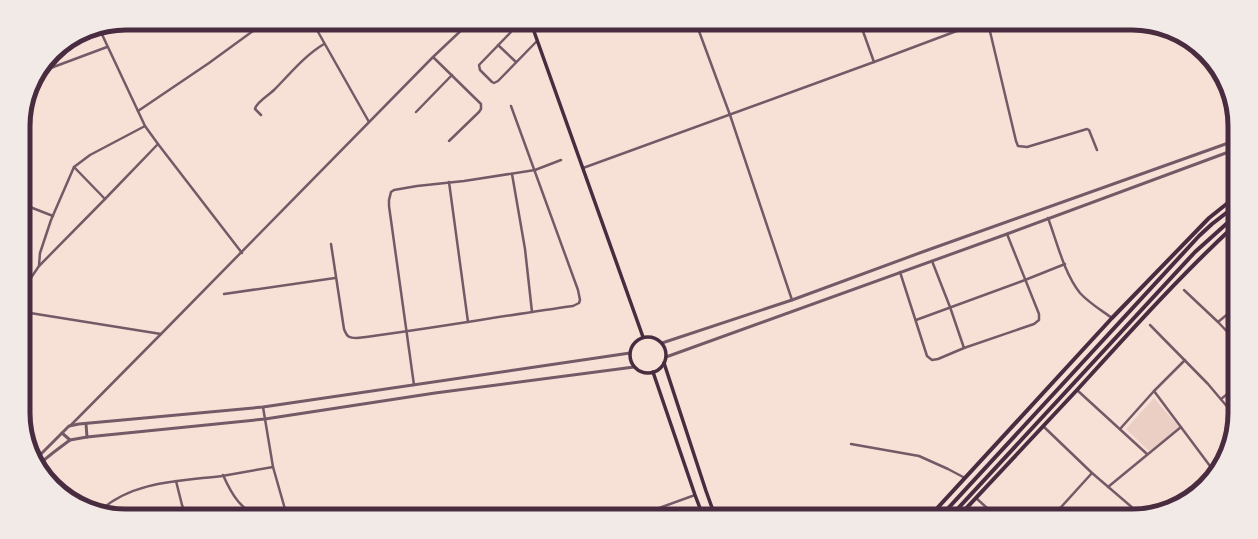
<svg xmlns="http://www.w3.org/2000/svg" width="1258" height="539" font-family="'PT Sans Narrow',sans-serif">
<style>
.green{fill:#ebcfc5}
.lines{fill:none;stroke-linecap:round;stroke-linejoin:round}
.minor{stroke:#755966;stroke-width:2.5}
.tertiary{stroke:#755966;stroke-width:3}
.secondary{stroke:#4a2c40;stroke-width:3.5}
.primary{stroke:#4a2c40;stroke-width:4}
.trunk{stroke:#4a2c40;stroke-width:4}
.rim{fill:none;stroke:#4a2c40;stroke-width:5}
</style>
<rect width="100%" height="100%" fill="#f7e1d7"/>
<polygon class="green" points="1154,398 1179,427 1149,451 1126,429"/>
<g class="lines">
<g class="minor">
<polyline points="313,23 369,122"/>
<polyline points="505,23 510,27 511,31 511,32 479,65 480,70 492,82 494,83 498,81 537,41"/>
<polyline points="696,23 730,115 792,300"/>
<polyline points="860,23 874,62"/>
<polyline points="988,23 1016,141 1018,146 1027,147 1087,129 1089,130 1097,150"/>
<polyline points="99,28 145,126 158,144 242,253"/>
<polyline points="498,45 516,62"/>
<polyline points="433,57 481,104 481,109 479,112 449,141"/>
<polyline points="40,72 107,47"/>
<polyline points="138,111 209,63 264,23"/>
<polyline points="416,112 452,75"/>
<path d="M261 115 255 109C256 102 269 95 274 90 290 74 304 56 324 44"/>
<polyline points="74,167 105,199"/>
<polyline points="583,168 874,62 978,23"/>
<polyline points="512,174 525,249 532,312"/>
<polyline points="449,182 468,322"/>
<polyline points="23,211 26,208 30,207 53,216"/>
<path d="M1048 218C1057 242 1064 273 1080 293 1089 303 1101 310 1112 318"/>
<path d="M331 244 344 329C347 337 349 338 357 338 429 329 501 316 573 306L579 303 580 300 578 290 511 106"/>
<polyline points="932,261 950,307 964,348"/>
<polyline points="39,265 40,253 51,220 74,167 90,155 145,126"/>
<polyline points="900,272 927,356 932,360 938,359 964,348 1034,324 1039,320 1039,314 1007,234"/>
<polyline points="24,288 39,266 105,199 158,144"/>
<polyline points="1184,290 1218,322 1235,340"/>
<polyline points="224,294 335,278"/>
<polyline points="24,312 161,334"/>
<polyline points="916,320 1025,280 1065,264"/>
<polyline points="1218,322 1235,308"/>
<polyline points="1150,325 1208,384 1235,416"/>
<polyline points="414,385 389,206 389,200 391,192 394,190 417,186 464,181 535,170 561,160"/>
<polyline points="1077,390 1147,454"/>
<polyline points="1154,391 1213,470"/>
<polyline points="1221,399 1235,388"/>
<polyline points="263,407 273,467 287,516"/>
<polyline points="70,426 161,334 433,57 469,23"/>
<polyline points="1043,426 1092,473 1141,515"/>
<polyline points="1120,429 1154,391 1185,360"/>
<polyline points="851,444 919,456 948,469 965,478"/>
<path d="M223 475C231 493 242 514 264 516 271 516 279 513 286 512"/>
<polyline points="176,481 182,505 187,516"/>
<polyline points="1108,487 1181,427"/>
<polyline points="976,498 996,516"/>
<polyline points="1180,501 1207,478"/>
<path d="M100 511C132 481 181 481 222 476 239 473 256 470 273 467"/>
<polyline points="637,516 695,495"/>
<polyline points="1053,516 1092,473"/>
</g>
<g class="tertiary">
<polyline points="662,343 792,300 925,251 1234,141"/>
<polyline points="666,357 1007,234 1234,150"/>
<polyline points="86,424 87,437"/>
<polyline points="62,433 70,440 87,437 265,419 435,393 634,367"/>
<polyline points="37,458 69,426 79,424 263,407 630,353"/>
<polyline points="39,464 54,452 70,440"/>
</g>
<g class="secondary">
<polyline points="531,23 643,337"/>
<circle cx="648" cy="355" r="18"/>
<polyline points="664,363 706,491 715,516"/>
<polyline points="653,372 695,495 703,516"/>
</g>
<g class="primary">
<polyline points="930,516 1112,318 1209,218 1234,198"/>
<path d="M959 516C998 474 1038 432 1077 390 1128 334 1179 277 1234 226"/>
</g>
<g class="trunk">
<polyline points="941,516 1199,236 1212,224 1234,207"/>
<polyline points="951,516 1195,252 1234,217"/>
</g>
</g>
<path d="M0 0H1258V539H0ZM126 30H1132A96 96 0 0 1 1228 126V413A96 96 0 0 1 1132 509H126A96 96 0 0 1 30 413V126A96 96 0 0 1 126 30Z" fill="#f1eae7" fill-rule="evenodd"/>
<path class="rim" d="M126 30H1132A96 96 0 0 1 1228 126V413A96 96 0 0 1 1132 509H126A96 96 0 0 1 30 413V126A96 96 0 0 1 126 30Z"/>
</svg>
